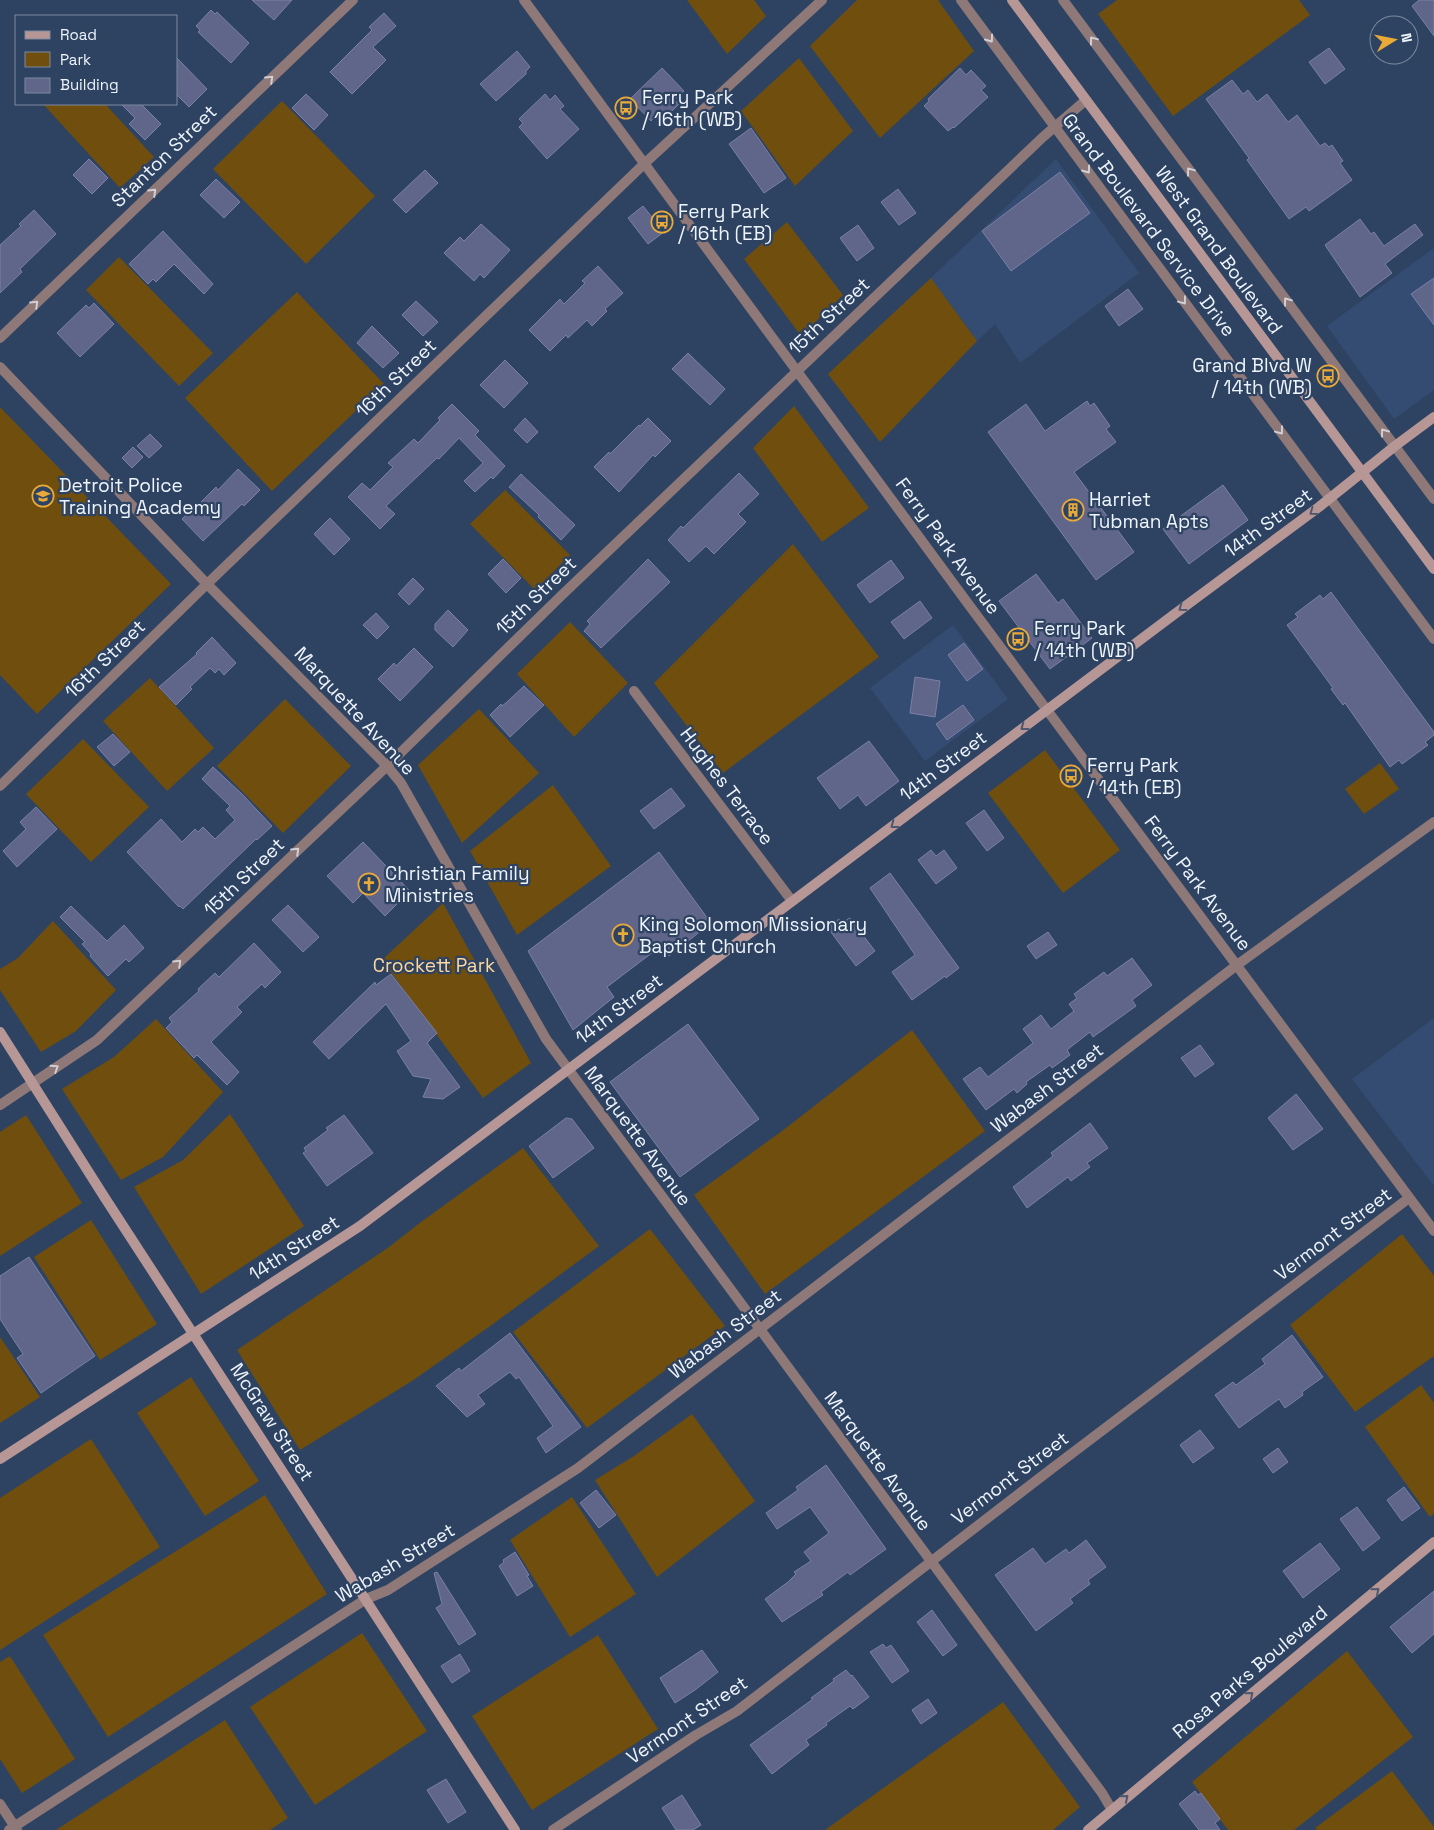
<svg xmlns="http://www.w3.org/2000/svg" width="1434" height="1830" font-family="'Space Grotesk',sans-serif">
<style>
.built{fill:#344c71}
.green{fill:#6f4e0e}
.building{fill:#60658a;stroke:#7a80a7}
.lines{fill:none;stroke-linecap:round;stroke-linejoin:round}
.street{stroke:#8e7878;stroke-width:10}
.secondary{stroke:#b79696;stroke-width:10}
.oneway{stroke:#d1cfd4}
.oneway2{stroke:#50586f}
.labels{text-anchor:middle;dominant-baseline:central;stroke-width:4.5;stroke-linejoin:round;paint-order:stroke}
.poi-label{font-size:19px;fill:#eef4fb;stroke:#2e4362;text-anchor:start}
.street-label{font-size:19px;fill:#eef4fb;stroke:#2e4362}
.park-label{font-size:19px;fill:#fcd79e;stroke:#2e4362}
</style>
<rect width="100%" height="100%" fill="#2e4362"/>
<g class="built">
<polygon points="1056,159 1139,273 1020,363 995,324 977,341 931,278"/>
<polygon points="1434,248 1434,390 1394,419 1327,326"/>
<polygon points="953,625 1008,699 925,761 870,688"/>
<polygon points="1434,1018 1434,1186 1352,1079"/>
</g>
<g class="green">
<polygon points="687,0 754,0 766,16 727,54"/>
<polygon points="857,0 938,0 974,51 880,138 810,46"/>
<polygon points="1117,0 1299,0 1310,15 1173,116 1098,14"/>
<polygon points="799,58 853,131 795,186 741,111"/>
<polygon points="282,101 375,196 306,264 213,169"/>
<polygon points="43,104 105,104 154,157 120,188"/>
<polygon points="787,222 843,295 801,336 744,259"/>
<polygon points="119,257 213,353 179,386 86,290"/>
<polygon points="931,278 977,341 880,442 828,374"/>
<polygon points="297,292 384,384 272,491 185,398"/>
<polygon points="794,406 869,508 822,542 753,448"/>
<polygon points="0,407 171,584 37,714 0,675"/>
<polygon points="505,490 570,555 535,590 470,524"/>
<polygon points="793,544 879,657 723,773 654,683"/>
<polygon points="570,622 628,683 574,737 517,674"/>
<polygon points="150,678 214,748 167,791 103,721"/>
<polygon points="285,699 351,766 283,833 217,766"/>
<polygon points="479,709 539,773 462,843 418,765"/>
<polygon points="83,739 149,807 91,862 26,794"/>
<polygon points="1045,750 1120,850 1063,893 988,793"/>
<polygon points="1380,763 1399,789 1364,814 1345,789"/>
<polygon points="553,785 611,866 517,935 470,851"/>
<polygon points="443,903 531,1063 483,1098 382,960"/>
<polygon points="53,921 116,990 76,1031 41,1052 0,990 0,969 18,958"/>
<polygon points="156,1019 223,1092 163,1157 121,1180 62,1089 114,1057"/>
<polygon points="912,1030 985,1131 765,1294 694,1195 782,1131"/>
<polygon points="230,1114 304,1226 201,1294 134,1187 183,1160"/>
<polygon points="26,1115 82,1203 0,1256 0,1132"/>
<polygon points="523,1148 599,1246 493,1324 412,1381 300,1450 237,1350 389,1247 421,1222"/>
<polygon points="91,1220 157,1324 100,1360 34,1257"/>
<polygon points="650,1229 725,1326 587,1428 513,1332"/>
<polygon points="1402,1234 1434,1276 1434,1356 1355,1412 1290,1325"/>
<polygon points="0,1337 40,1397 0,1423"/>
<polygon points="191,1377 259,1481 205,1516 137,1413"/>
<polygon points="1421,1385 1434,1403 1434,1513 1430,1517 1365,1427"/>
<polygon points="692,1414 755,1501 657,1577 595,1480 634,1456"/>
<polygon points="91,1439 160,1547 0,1650 0,1498"/>
<polygon points="265,1495 327,1594 108,1737 43,1635"/>
<polygon points="572,1497 636,1594 570,1637 510,1540"/>
<polygon points="362,1633 427,1731 315,1805 250,1707"/>
<polygon points="598,1635 658,1729 532,1810 472,1716"/>
<polygon points="1347,1651 1413,1737 1294,1830 1228,1830 1192,1782"/>
<polygon points="10,1656 75,1759 22,1793 0,1759 0,1662"/>
<polygon points="1003,1702 1080,1807 1053,1830 825,1830"/>
<polygon points="225,1720 288,1818 270,1830 56,1830"/>
<polygon points="1392,1771 1434,1827 1434,1830 1317,1830 1315,1828"/>
</g>
<g class="building">
<polygon points="252,0 292,0 274,20"/>
<polygon points="1419,0 1434,0 1434,36 1412,6"/>
<polygon points="211,10 215,14 217,12 249,43 231,63 198,32 200,30 196,26"/>
<polygon points="384,13 396,26 373,47 386,60 352,94 330,72 372,30 369,27"/>
<polygon points="1329,48 1345,69 1325,84 1309,62"/>
<polygon points="517,51 530,67 526,71 526,74 496,101 480,84"/>
<polygon points="176,57 207,89 189,107 176,94"/>
<polygon points="662,68 684,91 674,100 679,104 666,117 661,111 651,121 630,99"/>
<polygon points="960,68 966,75 971,70 986,86 981,90 988,97 954,128 953,127 948,131 924,106 929,101 928,99"/>
<polygon points="1232,80 1243,94 1248,90 1257,102 1267,94 1288,122 1297,115 1320,146 1325,143 1329,147 1332,145 1343,161 1340,163 1352,180 1309,211 1306,207 1289,219 1247,160 1249,158 1206,99"/>
<polygon points="306,94 328,115 314,130 292,108"/>
<polygon points="545,94 550,100 555,95 564,106 560,109 579,129 547,159 519,127 523,123 519,119"/>
<polygon points="121,104 141,104 161,124 145,140 129,124 135,118"/>
<polygon points="751,128 786,178 764,193 729,144"/>
<polygon points="89,159 108,178 92,194 73,175"/>
<polygon points="425,170 438,183 406,213 393,200"/>
<polygon points="1060,172 1090,213 1011,271 982,231"/>
<polygon points="216,179 240,202 224,218 200,195"/>
<polygon points="898,189 916,213 899,225 881,202"/>
<polygon points="643,206 664,232 648,244 628,218"/>
<polygon points="34,210 56,234 20,269 22,272 0,293 0,245 21,226 19,224"/>
<polygon points="1360,219 1371,234 1374,232 1384,246 1415,224 1423,235 1385,264 1392,273 1360,297 1325,245"/>
<polygon points="481,224 510,250 484,278 480,274 474,281 444,253 460,237 464,241"/>
<polygon points="858,225 874,248 857,261 840,238"/>
<polygon points="163,231 213,284 204,294 174,264 156,282 153,279 148,284 129,264"/>
<polygon points="598,266 623,293 605,309 607,311 592,326 587,320 568,338 566,335 550,351 529,330 560,299 564,304 585,283 582,281"/>
<polygon points="1434,278 1434,325 1411,294"/>
<polygon points="1128,289 1143,309 1119,326 1105,306"/>
<polygon points="416,301 438,322 423,336 402,315"/>
<polygon points="94,303 114,324 80,357 57,333 86,305 89,308"/>
<polygon points="372,326 399,353 383,368 357,343"/>
<polygon points="688,353 725,389 710,405 672,369"/>
<polygon points="505,360 528,383 504,408 480,385"/>
<polygon points="1087,401 1090,406 1094,403 1110,426 1106,429 1116,442 1074,472 1134,552 1096,580 988,432 1026,404 1045,431"/>
<polygon points="452,404 479,431 475,435 505,466 493,479 491,477 475,492 464,481 483,463 459,438 439,459 437,458 386,506 395,514 380,529 348,497 362,483 370,490 393,467 388,463 414,439 418,443 440,420 438,418"/>
<polygon points="525,418 538,432 527,443 514,430"/>
<polygon points="648,418 671,441 655,457 653,455 619,492 594,467 609,452 610,454 639,425 640,426"/>
<polygon points="150,434 162,446 149,458 137,446"/>
<polygon points="133,447 143,457 132,468 122,458"/>
<polygon points="238,469 260,490 244,506 242,504 203,541 182,519 196,505 197,506 216,487 218,490"/>
<polygon points="739,473 759,494 738,514 746,522 714,554 706,546 689,562 668,540 681,526 683,528"/>
<polygon points="521,474 575,525 561,540 538,517 539,515 509,487"/>
<polygon points="1223,485 1248,520 1189,564 1163,529"/>
<polygon points="330,518 350,539 334,555 314,534"/>
<polygon points="503,559 521,578 506,593 488,574"/>
<polygon points="648,559 670,582 601,648 584,631 590,624 587,621"/>
<polygon points="891,560 904,578 870,603 857,585"/>
<polygon points="1036,574 1058,603 1063,599 1092,638 1050,669 999,601"/>
<polygon points="413,578 424,589 409,605 398,594"/>
<polygon points="1331,592 1434,732 1434,735 1425,742 1428,745 1402,764 1399,760 1390,767 1345,703 1343,705 1331,689 1333,688 1287,625 1298,617 1295,614 1320,595 1323,599"/>
<polygon points="920,601 932,618 904,639 891,622"/>
<polygon points="448,610 468,630 453,647 435,630 435,624"/>
<polygon points="376,613 389,627 377,639 363,625"/>
<polygon points="212,637 236,663 224,675 219,669 215,673 210,668 190,687 192,689 176,705 159,687 197,654 196,653"/>
<polygon points="964,643 983,669 967,681 948,655"/>
<polygon points="414,648 433,667 400,701 378,679 394,663 396,666"/>
<polygon points="915,677 940,681 935,717 910,713"/>
<polygon points="524,686 544,705 510,737 490,715 501,704 502,706 507,702"/>
<polygon points="963,705 974,720 947,740 936,724"/>
<polygon points="113,734 130,752 114,766 97,747"/>
<polygon points="869,741 899,781 866,806 858,795 840,809 817,778"/>
<polygon points="213,767 242,794 272,826 257,840 256,839 183,909 180,906 179,907 127,852 161,819 182,842 195,829 198,832 203,827 215,839 235,820 226,810 230,806 202,779"/>
<polygon points="671,788 685,806 654,829 640,811"/>
<polygon points="36,807 57,829 17,867 3,851 26,829 20,822"/>
<polygon points="984,810 1004,838 987,851 966,823"/>
<polygon points="363,842 410,891 385,916 363,893 353,903 327,876"/>
<polygon points="931,850 936,856 944,850 957,868 936,884 918,860"/>
<polygon points="659,852 711,923 669,956 661,946 607,987 614,997 573,1030 528,951"/>
<polygon points="890,873 959,968 946,978 945,976 912,1000 892,972 915,955 870,888"/>
<polygon points="288,905 319,937 303,952 272,920"/>
<polygon points="71,906 107,941 124,925 144,948 129,962 126,959 108,976 90,956 91,954 82,944 85,942 60,917"/>
<polygon points="850,918 875,951 856,966 828,928 839,919 842,923"/>
<polygon points="1048,932 1057,945 1036,959 1027,946"/>
<polygon points="254,943 281,972 265,988 262,984 237,1007 242,1012 211,1042 239,1072 227,1085 197,1055 194,1058 166,1028 172,1022 169,1018 199,991 198,989 215,973 219,977"/>
<polygon points="1132,958 1152,985 1132,1000 1136,1006 1093,1037 1090,1032 1067,1050 1070,1055 1052,1068 1050,1065 1026,1082 1027,1084 1017,1093 1014,1089 986,1110 963,1079 980,1067 988,1077 1033,1043 1023,1029 1041,1015 1051,1029 1074,1011 1069,1004 1077,998 1074,994 1104,972 1107,976"/>
<polygon points="391,974 437,1033 427,1043 460,1087 443,1099 423,1097 431,1079 413,1076 397,1051 411,1041 386,1004 329,1059 313,1042 375,982 376,985"/>
<polygon points="688,1024 759,1119 680,1177 610,1082"/>
<polygon points="1200,1045 1214,1064 1195,1077 1181,1058"/>
<polygon points="1296,1094 1323,1129 1293,1150 1268,1118"/>
<polygon points="344,1115 373,1153 327,1186 303,1153 306,1151 304,1148 328,1130 326,1128"/>
<polygon points="566,1118 572,1119 594,1148 553,1178 529,1146"/>
<polygon points="1090,1123 1108,1148 1087,1163 1090,1167 1071,1181 1068,1177 1027,1208 1013,1187 1053,1156 1051,1153"/>
<polygon points="29,1257 95,1356 41,1393 17,1358 23,1354 0,1319 0,1276"/>
<polygon points="510,1333 581,1427 546,1453 537,1438 553,1426 519,1377 516,1379 510,1372 478,1395 485,1404 467,1417 436,1386 459,1368 461,1371"/>
<polygon points="1292,1335 1323,1377 1302,1392 1303,1395 1285,1408 1279,1399 1239,1428 1215,1395 1233,1382 1236,1385 1265,1364 1262,1359"/>
<polygon points="1200,1430 1214,1448 1193,1463 1180,1445"/>
<polygon points="1278,1448 1288,1462 1273,1473 1263,1459"/>
<polygon points="826,1465 886,1549 850,1575 848,1572 821,1592 823,1595 782,1622 765,1599 788,1582 796,1574 794,1572 811,1561 804,1552 829,1533 810,1507 777,1529 766,1513 798,1490 796,1487"/>
<polygon points="1404,1487 1420,1508 1402,1521 1387,1500"/>
<polygon points="596,1490 616,1515 599,1528 580,1503"/>
<polygon points="1357,1507 1380,1538 1363,1551 1340,1519"/>
<polygon points="1086,1540 1106,1567 1088,1580 1090,1584 1070,1599 1073,1603 1036,1631 995,1575 1033,1548 1045,1564 1066,1549 1069,1553"/>
<polygon points="1320,1543 1340,1569 1303,1598 1283,1571"/>
<polygon points="515,1552 529,1575 527,1576 533,1586 517,1596 499,1566 504,1562 503,1560"/>
<polygon points="437,1572 476,1634 459,1645 436,1608 442,1604 434,1573"/>
<polygon points="1434,1591 1434,1634 1412,1653 1390,1627"/>
<polygon points="932,1610 957,1645 943,1656 917,1622"/>
<polygon points="883,1644 886,1648 891,1645 909,1671 892,1683 870,1652"/>
<polygon points="702,1650 718,1672 695,1690 675,1703 660,1678"/>
<polygon points="460,1654 470,1671 452,1683 441,1666"/>
<polygon points="846,1670 851,1676 852,1675 869,1697 853,1709 850,1706 826,1723 827,1725 806,1740 809,1745 772,1774 750,1745 813,1699 811,1698 834,1681 833,1679"/>
<polygon points="928,1699 937,1713 921,1724 912,1710"/>
<polygon points="446,1779 466,1812 448,1823 427,1790"/>
<polygon points="1195,1791 1198,1795 1201,1793 1220,1819 1215,1823 1220,1830 1199,1830 1179,1804"/>
<polygon points="682,1795 701,1825 693,1830 676,1830 662,1808"/>
</g>
<g class="lines">
<g class="street">
<polyline points="524,0 969,605 1434,1231"/>
<polyline points="961,0 1434,639"/>
<polyline points="1063,0 1434,499"/>
<polyline points="0,338 353,0"/>
<polyline points="0,367 207,584 387,766 401,783 546,1039 1102,1793 1112,1810"/>
<polyline points="634,691 792,901"/>
<polyline points="0,786 207,584 644,164 822,0"/>
<polyline points="0,1105 97,1040 387,766 563,594 1043,137 1086,100"/>
<polyline points="0,1804 17,1830"/>
<polyline points="9,1830 366,1599 388,1590 578,1468 1237,965 1434,822"/>
<polyline points="553,1830 696,1735 737,1711 1050,1470 1409,1198"/>
</g>
<g class="secondary">
<polyline points="1012,0 1434,569"/>
<polyline points="0,1032 105,1198 515,1830"/>
<polyline points="0,1459 360,1226 1172,616 1319,507 1395,446 1434,417"/>
<polyline points="1088,1830 1434,1542"/>
</g>
</g>
<defs><path id="oneway-chevron" d="M-2-3.5L2.5 0L-2 3.5" fill="none" stroke-width="1.6" stroke-linecap="round" stroke-linejoin="round" transform="scale(1.25)"/></defs>
<g class="oneway">
<use href="#oneway-chevron" transform="translate(990 39) rotate(54)"/>
<use href="#oneway-chevron" transform="translate(1093 40) rotate(-127)"/>
<use href="#oneway-chevron" transform="translate(270 79) rotate(-44)"/>
<use href="#oneway-chevron" transform="translate(1087 170) rotate(54)"/>
<use href="#oneway-chevron" transform="translate(1190 171) rotate(-127)"/>
<use href="#oneway-chevron" transform="translate(153 192) rotate(-44)"/>
<use href="#oneway-chevron" transform="translate(1183 301) rotate(53)"/>
<use href="#oneway-chevron" transform="translate(1287 301) rotate(-127)"/>
<use href="#oneway-chevron" transform="translate(35 304) rotate(-44)"/>
<use href="#oneway-chevron" transform="translate(1280 431) rotate(53)"/>
<use href="#oneway-chevron" transform="translate(1384 432) rotate(-126)"/>
<use href="#oneway-chevron" transform="translate(296 851) rotate(-44)"/>
<use href="#oneway-chevron" transform="translate(178 963) rotate(-44)"/>
<use href="#oneway-chevron" transform="translate(55 1068) rotate(-33)"/>
</g>
<g class="oneway2">
<use href="#oneway-chevron" transform="translate(1313 512) rotate(144)"/>
<use href="#oneway-chevron" transform="translate(1182 608) rotate(144)"/>
<use href="#oneway-chevron" transform="translate(1024 727) rotate(143)"/>
<use href="#oneway-chevron" transform="translate(894 825) rotate(143)"/>
<use href="#oneway-chevron" transform="translate(1376 1591) rotate(-40)"/>
<use href="#oneway-chevron" transform="translate(1250 1695) rotate(-40)"/>
<use href="#oneway-chevron" transform="translate(1125 1798) rotate(-40)"/>
</g>
<defs>
<g id="bus-ring" transform="scale(1.125)"><circle r="9.5" fill="#2e4362" stroke="#e9aa38" stroke-width="1.5"/><path d="M-5-6H5V4H4V6H2V4H-2V6H-4V4H-5ZM-3.5-4V0h7V-4ZM-3.5 1.2v1.5H-2V1.2ZM2 1.2v1.5H3.5V1.2Z" fill="#e9aa38"/></g>
<g id="school-ring" transform="scale(1.125)"><circle r="9.5" fill="#2e4362" stroke="#e9aa38" stroke-width="1.5"/><path d="M0-5L7-2L0 1L-7-2ZM-4 1L0 2.5L4 1V4Q0 6-4 4Z" fill="#e9aa38"/></g>
<g id="building-ring" transform="scale(1.125)"><circle r="9.5" fill="#2e4362" stroke="#e9aa38" stroke-width="1.5"/><path d="M-4-6H4V6H1V3H-1V6H-4ZM-2.5-4.3h1.7v1.8h-1.7ZM.8-4.3h1.7v1.8H.8ZM-2.5-1h1.7V.8h-1.7ZM.8-1h1.7V.8H.8Z" fill="#e9aa38"/></g>
<g id="church-ring" transform="scale(1.125)"><circle r="9.5" fill="#2e4362" stroke="#e9aa38" stroke-width="1.5"/><path d="M-1.2-6h2.4v3.5h3.3v2.4h-3.3V6h-2.4V-.1h-3.3v-2.4h3.3Z" fill="#e9aa38"/></g>
</defs>
<g fill-rule="evenodd">
<use href="#bus-ring" x="626" y="108"/>
<use href="#bus-ring" x="662" y="222"/>
<use href="#bus-ring" x="1328" y="376"/>
<use href="#school-ring" x="43" y="496"/>
<use href="#building-ring" x="1073" y="510"/>
<use href="#bus-ring" x="1018" y="639"/>
<use href="#bus-ring" x="1071" y="776"/>
<use href="#church-ring" x="369" y="884"/>
<use href="#church-ring" x="623" y="935"/>
</g>
<g class="labels">
<g class="poi-label">
<text x="642" y="97">Ferry Park<tspan x="642" dy="22">/ 16th (WB)</tspan></text>
<text x="678" y="211">Ferry Park<tspan x="678" dy="22">/ 16th (EB)</tspan></text>
<text x="1312" y="365" text-anchor="end">Grand Blvd W<tspan x="1312" dy="22">/ 14th (WB)</tspan></text>
<text x="59" y="485">Detroit Police<tspan x="59" dy="22">Training Academy</tspan></text>
<text x="1089" y="499">Harriet<tspan x="1089" dy="22">Tubman Apts</tspan></text>
<text x="1034" y="628">Ferry Park<tspan x="1034" dy="22">/ 14th (WB)</tspan></text>
<text x="1087" y="765">Ferry Park<tspan x="1087" dy="22">/ 14th (EB)</tspan></text>
<text x="385" y="873">Christian Family<tspan x="385" dy="22">Ministries</tspan></text>
<text x="639" y="924">King Solomon Missionary<tspan x="639" dy="22">Baptist Church</tspan></text>
</g>
<g class="street-label">
<text transform="translate(164 156) rotate(-44)">Stanton Street</text>
<text transform="translate(1149 225) rotate(53)">Grand Boulevard Service Drive</text>
<text transform="translate(1219 250) rotate(54)">West Grand Boulevard</text>
<text transform="translate(829 316) rotate(-43)">15th Street</text>
<text transform="translate(396 378) rotate(-44)">16th Street</text>
<text transform="translate(1268 523) rotate(-36)">14th Street</text>
<text transform="translate(948 546) rotate(54)">Ferry Park Avenue</text>
<text transform="translate(536 596) rotate(-44)">15th Street</text>
<text transform="translate(105 659) rotate(-44)">16th Street</text>
<text transform="translate(355 711) rotate(47)">Marquette Avenue</text>
<text transform="translate(943 766) rotate(-37)">14th Street</text>
<text transform="translate(727 786) rotate(53)">Hughes Terrace</text>
<text transform="translate(244 877) rotate(-44)">15th Street</text>
<text transform="translate(1198 883) rotate(53)">Ferry Park Avenue</text>
<text transform="translate(619 1009) rotate(-37)">14th Street</text>
<text transform="translate(1047 1088) rotate(-37)">Wabash Street</text>
<text transform="translate(638 1136) rotate(54)">Marquette Avenue</text>
<text transform="translate(1333 1234) rotate(-37)">Vermont Street</text>
<text transform="translate(294 1248) rotate(-33)">14th Street</text>
<text transform="translate(725 1334) rotate(-37)">Wabash Street</text>
<text transform="translate(272 1422) rotate(57)">McGraw Street</text>
<text transform="translate(878 1461) rotate(54)">Marquette Avenue</text>
<text transform="translate(1010 1478) rotate(-37)">Vermont Street</text>
<text transform="translate(395 1563) rotate(-31)">Wabash Street</text>
<text transform="translate(1250 1672) rotate(-40)">Rosa Parks Boulevard</text>
<text transform="translate(687 1720) rotate(-34)">Vermont Street</text>
</g>
<g class="park-label">
<text x="434" y="965">Crockett Park</text>
</g>
</g>
<rect x="15" y="15" width="162" height="90" fill="#2e4362" stroke="#7b8a9f"/>
<rect x="25" y="31" width="25" height="8" fill="#b79696" stroke="#7b8a9f"/>
<text x="60" y="40" font-size="15" fill="#eef4fb">Road</text>
<rect x="25" y="52" width="25" height="15" fill="#6f4e0e" stroke="#7b8a9f"/>
<text x="60" y="65" font-size="15" fill="#eef4fb">Park</text>
<rect x="25" y="78" width="25" height="15" fill="#60658a" stroke="#7b8a9f"/>
<text x="60" y="90" font-size="15" fill="#eef4fb">Building</text>
<g transform="translate(1394 40) rotate(80)"><circle r="24" fill="#2e4362" stroke="#7b8a9f"/>
<path d="M0-4L9 19L0 12L-9 19Z" fill="#e9aa38"/>
<text y="-8" font-size="14" font-weight="bold" text-anchor="middle" fill="#eef4fb">N</text>
</g>
</svg>
